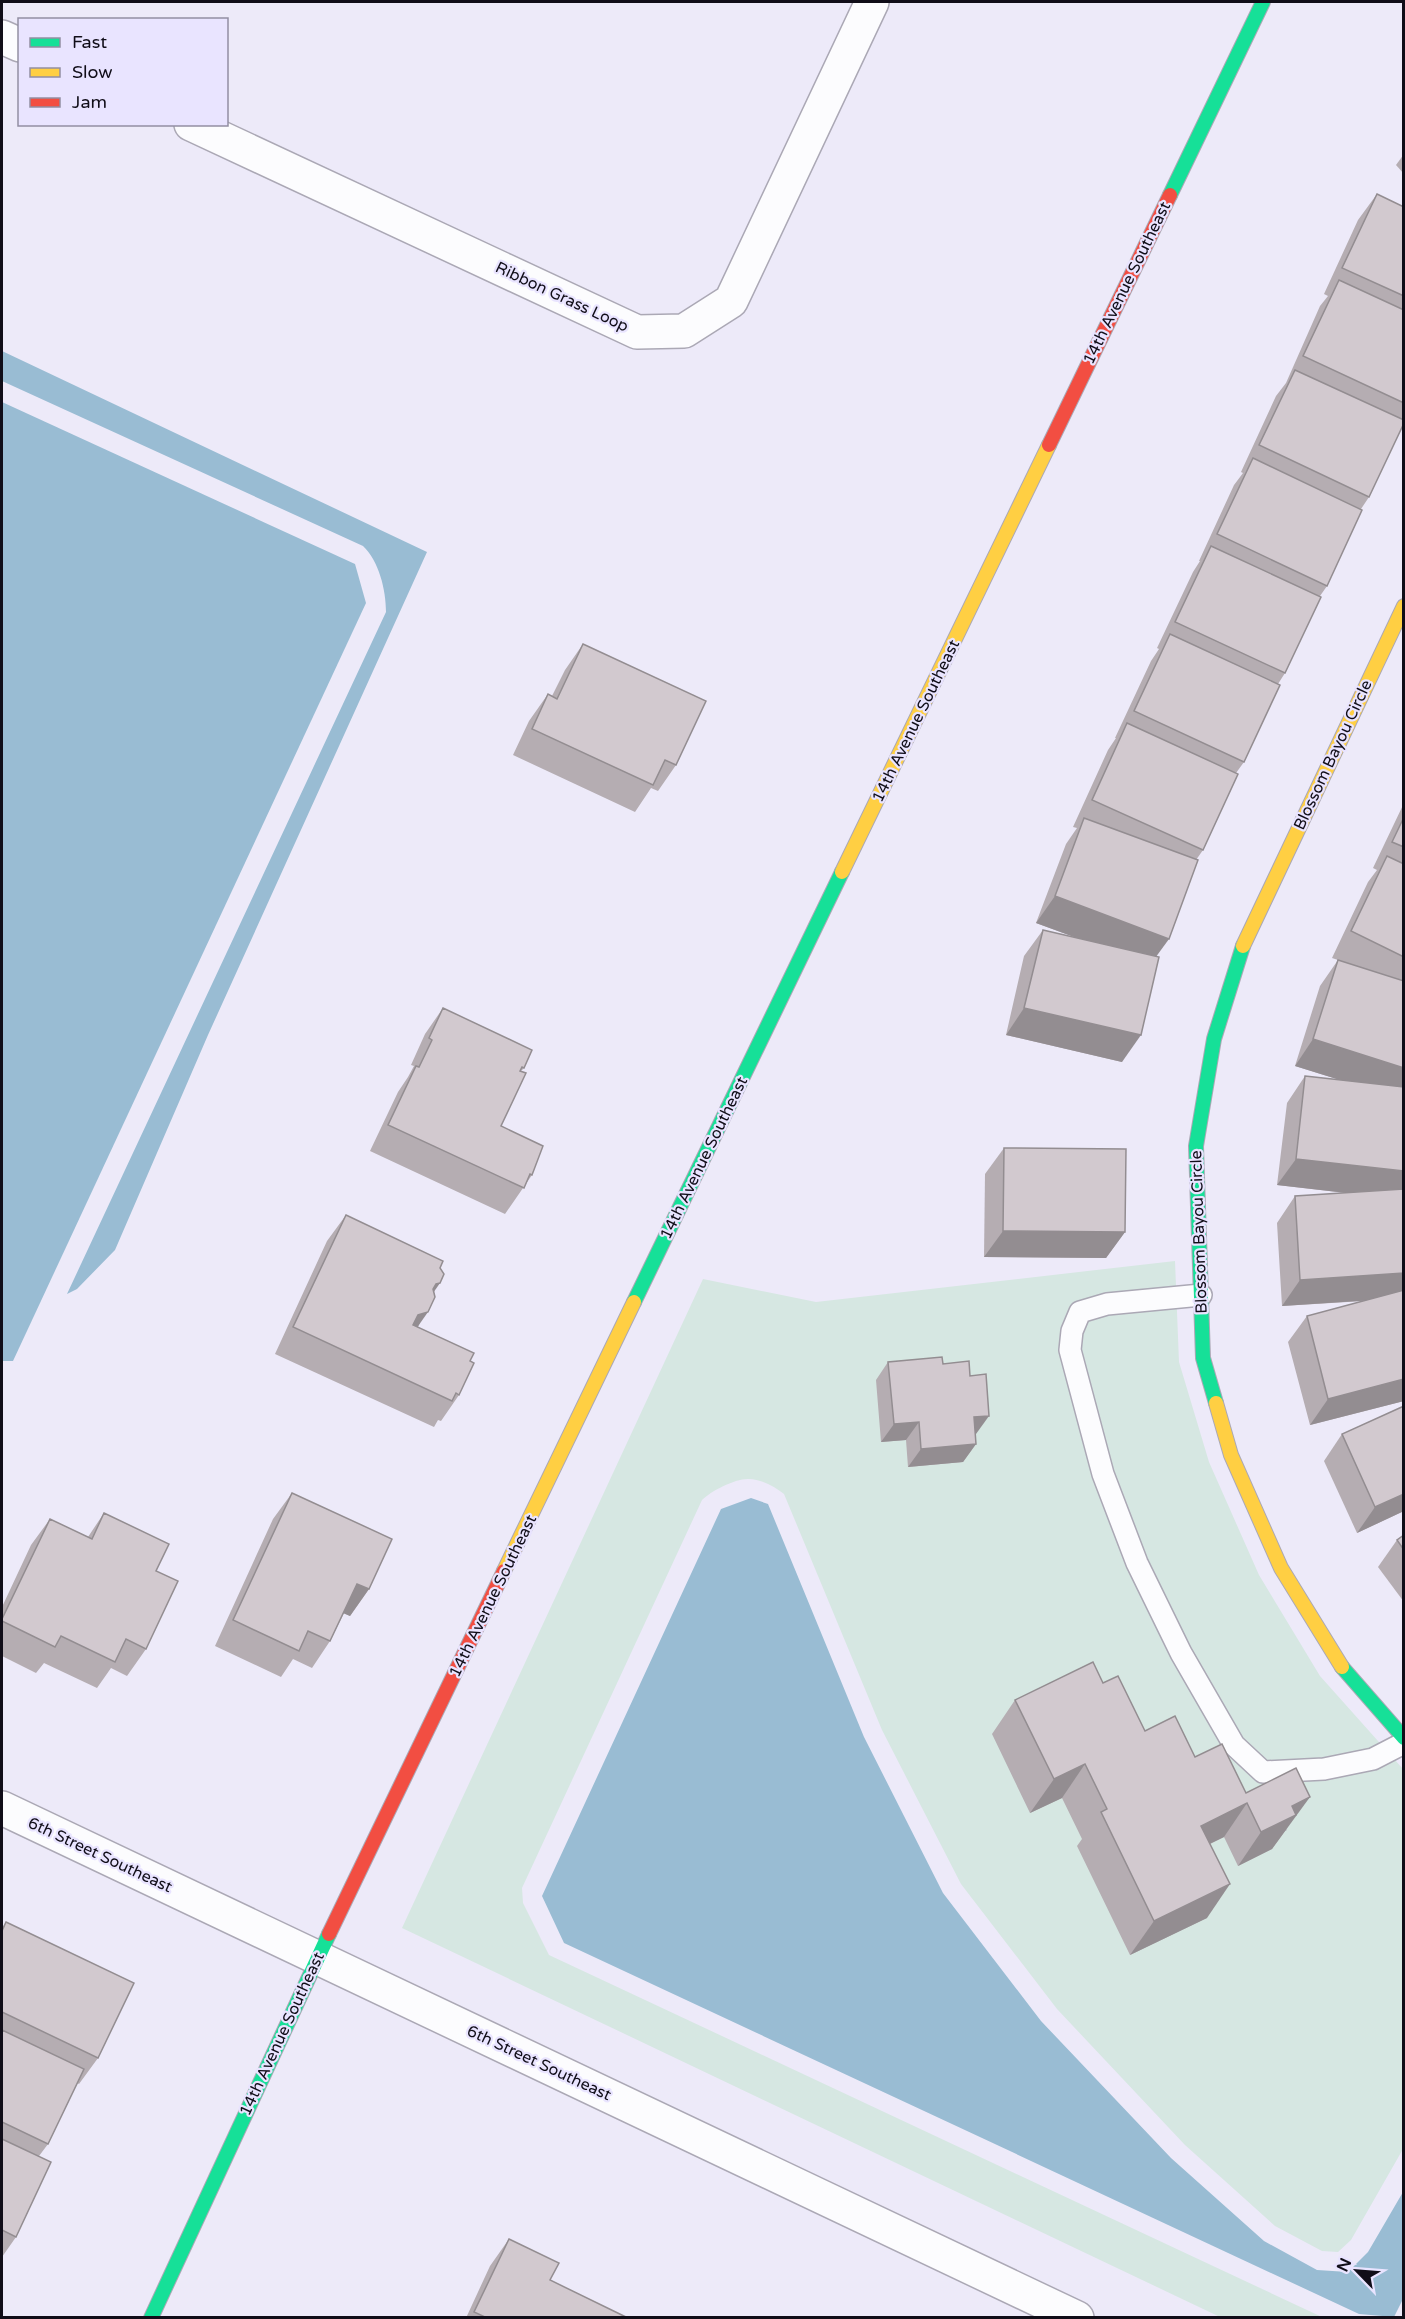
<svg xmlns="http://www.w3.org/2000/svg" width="1405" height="2319" font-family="'Varela Round',sans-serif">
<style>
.green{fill:#d6e7e2}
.water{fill:#99bcd3}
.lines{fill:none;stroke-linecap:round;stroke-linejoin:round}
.lane-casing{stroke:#aba8b5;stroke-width:24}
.street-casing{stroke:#aba8b5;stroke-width:36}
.fast-casing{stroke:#aba8b5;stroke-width:16}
.slow-casing{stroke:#aba8b5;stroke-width:16}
.jam-casing{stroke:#aba8b5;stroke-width:16}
.lane{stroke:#fcfcfe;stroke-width:21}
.street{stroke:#fcfcfe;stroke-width:33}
.fast{stroke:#16e098;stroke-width:14}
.slow{stroke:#ffcf43;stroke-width:14}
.jam{stroke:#f24e42;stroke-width:14}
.wall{fill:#b5adb2}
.shaded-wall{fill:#938d91}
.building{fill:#d2c9cf;stroke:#938d91;stroke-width:1.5}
.labels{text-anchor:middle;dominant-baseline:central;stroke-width:4.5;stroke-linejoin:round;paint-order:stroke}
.street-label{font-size:16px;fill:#100d18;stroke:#e9e4ff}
</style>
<rect width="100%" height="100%" fill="#edeaf9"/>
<path class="green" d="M1175 1261 1179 1362 1209 1462 1259 1575 1320 1676 1403 1769V2149L1351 2240 1338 2252 1322 2251 1275 2226 1185 2145 1057 2009 961 1884 882 1730 784 1494C775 1487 761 1479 749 1479 736 1478 711 1491 702 1500L522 1888 523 1903 549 1955 1322 2317H1220L402 1928 703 1279 816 1302Z"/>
<g class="water">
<path d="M2 351 427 552 208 1035 115 1250 77 1289 67 1294 386 612C386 590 379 561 363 546L2 381Z"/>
<polygon points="2,402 355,564 366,603 13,1361 2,1361"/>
<polygon points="751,1498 768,1504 864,1737 943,1893 1041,2021 1171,2158 1264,2241 1317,2270 1348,2272 1368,2252 1403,2192 1403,2299 1394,2317 1359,2314 564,1943 542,1896 721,1509"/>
</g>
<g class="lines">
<g class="lane-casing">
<polyline id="lane" points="1201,1295 1107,1304 1080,1312 1072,1331 1070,1350 1103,1474 1137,1563 1181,1653 1234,1745 1263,1772 1324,1769 1373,1759 1404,1743"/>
</g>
<g class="street-casing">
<g id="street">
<polyline points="2,37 20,45"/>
<polyline points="191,124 637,332 684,331 731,301 872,2"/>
<polyline points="2,1808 1077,2318"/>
</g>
</g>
<g class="fast-casing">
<g id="fast">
<polyline points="1170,195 1263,2"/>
<polyline points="634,1302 842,872"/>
<polyline points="1216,1403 1203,1358 1196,1146 1214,1039 1243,946"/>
<polyline points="1342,1667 1404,1738"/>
<polyline points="151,2318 329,1934"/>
</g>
</g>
<g class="slow-casing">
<g id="slow">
<polyline points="842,872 1049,445"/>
<polyline points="1243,946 1404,606"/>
<polyline points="1216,1403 1231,1455 1281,1568 1342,1667"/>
<polyline points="504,1571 634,1302"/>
</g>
</g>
<g class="jam-casing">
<g id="jam">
<polyline points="1049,445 1170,195"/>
<polyline points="329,1934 504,1571"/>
</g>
</g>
<use href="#lane" class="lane"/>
<use href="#street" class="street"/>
<use href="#fast" class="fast"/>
<use href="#slow" class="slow"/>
<use href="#jam" class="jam"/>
</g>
<g class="wall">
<polygon points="1404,154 1404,174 1396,165"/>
<polygon points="1377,194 1404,207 1404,416 1369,497 1361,509 1327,586 1320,596 1285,673 1278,684 1244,762 1236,773 1203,850 1196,860 1156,956 1122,1062 1006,1035 1024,956 1043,930 1077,938 1036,923 1066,844 1077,828 1073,827 1108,750 1116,738 1115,738 1151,661 1159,649 1157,648 1193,572 1200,561 1199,561 1234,485 1243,473 1241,472 1276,396 1286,383 1320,306 1328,296 1324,294 1358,220"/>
<polygon points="583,644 676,765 658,791 651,788 635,812 513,755 529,721 548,694 552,696 565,670"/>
<polygon points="1404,803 1404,1401 1310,1425 1288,1342 1307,1316 1364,1301 1282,1306 1277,1223 1295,1196 1346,1193 1277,1185 1287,1103 1305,1076 1340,1080 1295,1066 1320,986 1338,960 1332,958 1368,882 1377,870 1373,868"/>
<polygon points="443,1008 524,1068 521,1071 501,1126 532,1175 505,1214 370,1151 398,1092 408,1077 414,1066 411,1065 425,1034"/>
<polygon points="1004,1148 1125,1232 1106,1258 984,1257 985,1174"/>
<polygon points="346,1215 440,1268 434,1292 418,1327 470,1361 459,1395 441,1421 438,1420 434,1427 275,1354 327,1241"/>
<polygon points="888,1362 943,1364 976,1434 975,1434 976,1444 963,1462 908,1467 906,1440 881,1442 876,1380"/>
<polygon points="1404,1406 1404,1511 1357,1533 1324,1461 1342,1434"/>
<polygon points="292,1493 369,1589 350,1616 344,1613 330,1641 312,1668 293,1659 281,1677 215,1646 273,1519"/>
<polygon points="104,1513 156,1571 146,1649 127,1676 111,1668 97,1688 44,1663 36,1673 2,1656 2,1607 31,1545 50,1519 88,1537"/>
<polygon points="1404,1535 1404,1602 1378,1567 1397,1540"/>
<polygon points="1103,1683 1145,1731 1195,1757 1246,1793 1287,1830 1285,1831 1272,1849 1238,1866 1224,1837 1210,1844 1207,1918 1130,1955 1077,1846 1082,1839 1062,1798 1030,1813 992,1734 1015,1700"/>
<polygon points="6,1922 98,2058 79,2084 77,2083 48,2144 39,2156 16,2237 2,2257 2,1928"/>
<polygon points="509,2239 550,2280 628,2318 466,2318 490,2266"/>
</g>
<g class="shaded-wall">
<polygon points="1055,896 1169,939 1150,965 1036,923"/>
<polygon points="1024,1008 1141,1035 1122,1062 1006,1035"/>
<polygon points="1313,1039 1404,1068 1404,1100 1295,1066"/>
<polygon points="1296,1159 1404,1171 1404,1193 1399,1199 1277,1185"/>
<polygon points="1003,1231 1125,1232 1106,1258 984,1257"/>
<polygon points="1404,1273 1404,1298 1282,1306 1300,1280"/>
<polygon points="440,1283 422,1309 436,1284"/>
<polygon points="428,1312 409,1339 399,1342 418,1315"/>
<polygon points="1404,1379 1404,1401 1310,1425 1328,1399"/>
<polygon points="989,1416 976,1434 961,1435 974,1417"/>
<polygon points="919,1422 906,1440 881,1442 894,1424"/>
<polygon points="976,1444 963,1462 908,1467 921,1449"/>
<polygon points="1404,1494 1404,1511 1357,1533 1375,1507"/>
<polygon points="357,1584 369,1589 350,1616 338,1611"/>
<polygon points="1085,1764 1062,1798 1030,1813 1054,1779"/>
<polygon points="1310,1797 1272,1849 1238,1866 1261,1832 1292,1806"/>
<polygon points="1247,1803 1224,1837 1178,1859 1201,1826"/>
<polygon points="1230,1884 1207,1918 1130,1955 1154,1921"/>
</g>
<g class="building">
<polygon points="1377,194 1404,207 1404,296 1342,268"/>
<polygon points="1339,280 1404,310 1404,403 1303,356"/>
<polygon points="1295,370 1404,420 1404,423 1369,497 1259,445"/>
<polygon points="1253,458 1362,510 1327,586 1217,534"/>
<polygon points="1211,546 1321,597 1285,673 1175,622"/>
<polygon points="1170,634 1280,685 1244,762 1134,711"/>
<polygon points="583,644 706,701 676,765 665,760 653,785 532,729 548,694 557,699"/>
<polygon points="1127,723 1238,774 1203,850 1092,800"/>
<polygon points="1404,817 1404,847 1392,842"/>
<polygon points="1084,818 1198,860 1169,939 1055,896"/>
<polygon points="1387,856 1404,864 1404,957 1351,931"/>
<polygon points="1043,930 1159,957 1141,1035 1024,1008"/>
<polygon points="1338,960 1404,981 1404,1068 1313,1039"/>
<polygon points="443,1008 532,1050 524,1068 522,1067 520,1071 526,1073 501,1126 543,1146 532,1175 530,1174 524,1188 388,1125 416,1066 419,1067 432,1040 429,1038"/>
<polygon points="1305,1076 1404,1087 1404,1171 1296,1159"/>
<polygon points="1004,1148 1126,1149 1125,1232 1003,1231"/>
<polygon points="1404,1189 1404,1273 1300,1280 1295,1196"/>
<polygon points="346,1215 443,1261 440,1268 444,1274 440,1283 436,1284 433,1289 435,1297 428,1312 418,1315 413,1325 474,1353 470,1361 474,1363 459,1395 456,1393 452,1401 293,1327"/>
<polygon points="1404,1290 1404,1379 1328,1399 1307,1316"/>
<polygon points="942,1357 943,1364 969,1361 970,1376 986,1374 989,1416 974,1417 976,1444 921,1449 919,1422 894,1424 888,1362"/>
<polygon points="1404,1406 1404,1494 1375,1507 1342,1434"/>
<polygon points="292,1493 392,1539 369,1589 357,1584 330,1641 308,1631 299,1651 233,1620"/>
<polygon points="104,1513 169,1544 156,1571 178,1581 146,1649 126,1639 115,1662 61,1636 55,1647 2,1621 2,1619 50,1519 92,1539"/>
<polygon points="1404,1535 1404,1550 1397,1540"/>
<polygon points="1093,1662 1103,1683 1118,1676 1145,1731 1175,1716 1195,1757 1222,1744 1246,1793 1296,1768 1310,1797 1292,1806 1296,1815 1261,1832 1247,1803 1201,1826 1230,1884 1154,1921 1101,1812 1107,1809 1085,1764 1054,1779 1015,1700"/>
<polygon points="6,1922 134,1983 98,2058 2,2012 2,1931"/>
<polygon points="2,2030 84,2069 48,2144 2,2122"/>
<polygon points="2,2139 51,2162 16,2237 2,2230"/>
<polygon points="509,2239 559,2263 550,2280 628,2318 487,2318 474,2312"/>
</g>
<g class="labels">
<g class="street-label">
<text transform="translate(1127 283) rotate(-64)">14th Avenue Southeast</text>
<text transform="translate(562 297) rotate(25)">Ribbon Grass Loop</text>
<text transform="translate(916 721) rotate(-64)">14th Avenue Southeast</text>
<text transform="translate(1333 755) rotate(-65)">Blossom Bayou Circle</text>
<text transform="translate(704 1158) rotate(-64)">14th Avenue Southeast</text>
<text transform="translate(1199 1232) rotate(-92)">Blossom Bayou Circle</text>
<text transform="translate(493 1596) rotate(-64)">14th Avenue Southeast</text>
<text transform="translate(100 1855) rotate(25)">6th Street Southeast</text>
<text transform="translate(282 2034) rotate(-65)">14th Avenue Southeast</text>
<text transform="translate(539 2063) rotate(25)">6th Street Southeast</text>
</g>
</g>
<rect width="1405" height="2319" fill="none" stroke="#100d18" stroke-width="6"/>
<rect x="18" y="18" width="210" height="108" fill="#e9e4ff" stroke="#928ea3" stroke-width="1.5"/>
<rect x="30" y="38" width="30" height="9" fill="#16e098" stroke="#928ea3" stroke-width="1.5"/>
<text x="72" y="48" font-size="18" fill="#100d18">Fast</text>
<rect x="30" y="68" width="30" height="9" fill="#ffcf43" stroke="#928ea3" stroke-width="1.5"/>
<text x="72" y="78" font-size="18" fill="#100d18">Slow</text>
<rect x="30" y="98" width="30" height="9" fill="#f24e42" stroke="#928ea3" stroke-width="1.5"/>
<text x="72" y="108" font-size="18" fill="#100d18">Jam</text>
<g transform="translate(1357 2271) rotate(295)" stroke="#e9e4ff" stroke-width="4.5" paint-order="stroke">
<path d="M0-4.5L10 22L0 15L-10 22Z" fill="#100d18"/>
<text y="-9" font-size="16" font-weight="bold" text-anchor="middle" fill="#100d18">N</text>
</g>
</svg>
